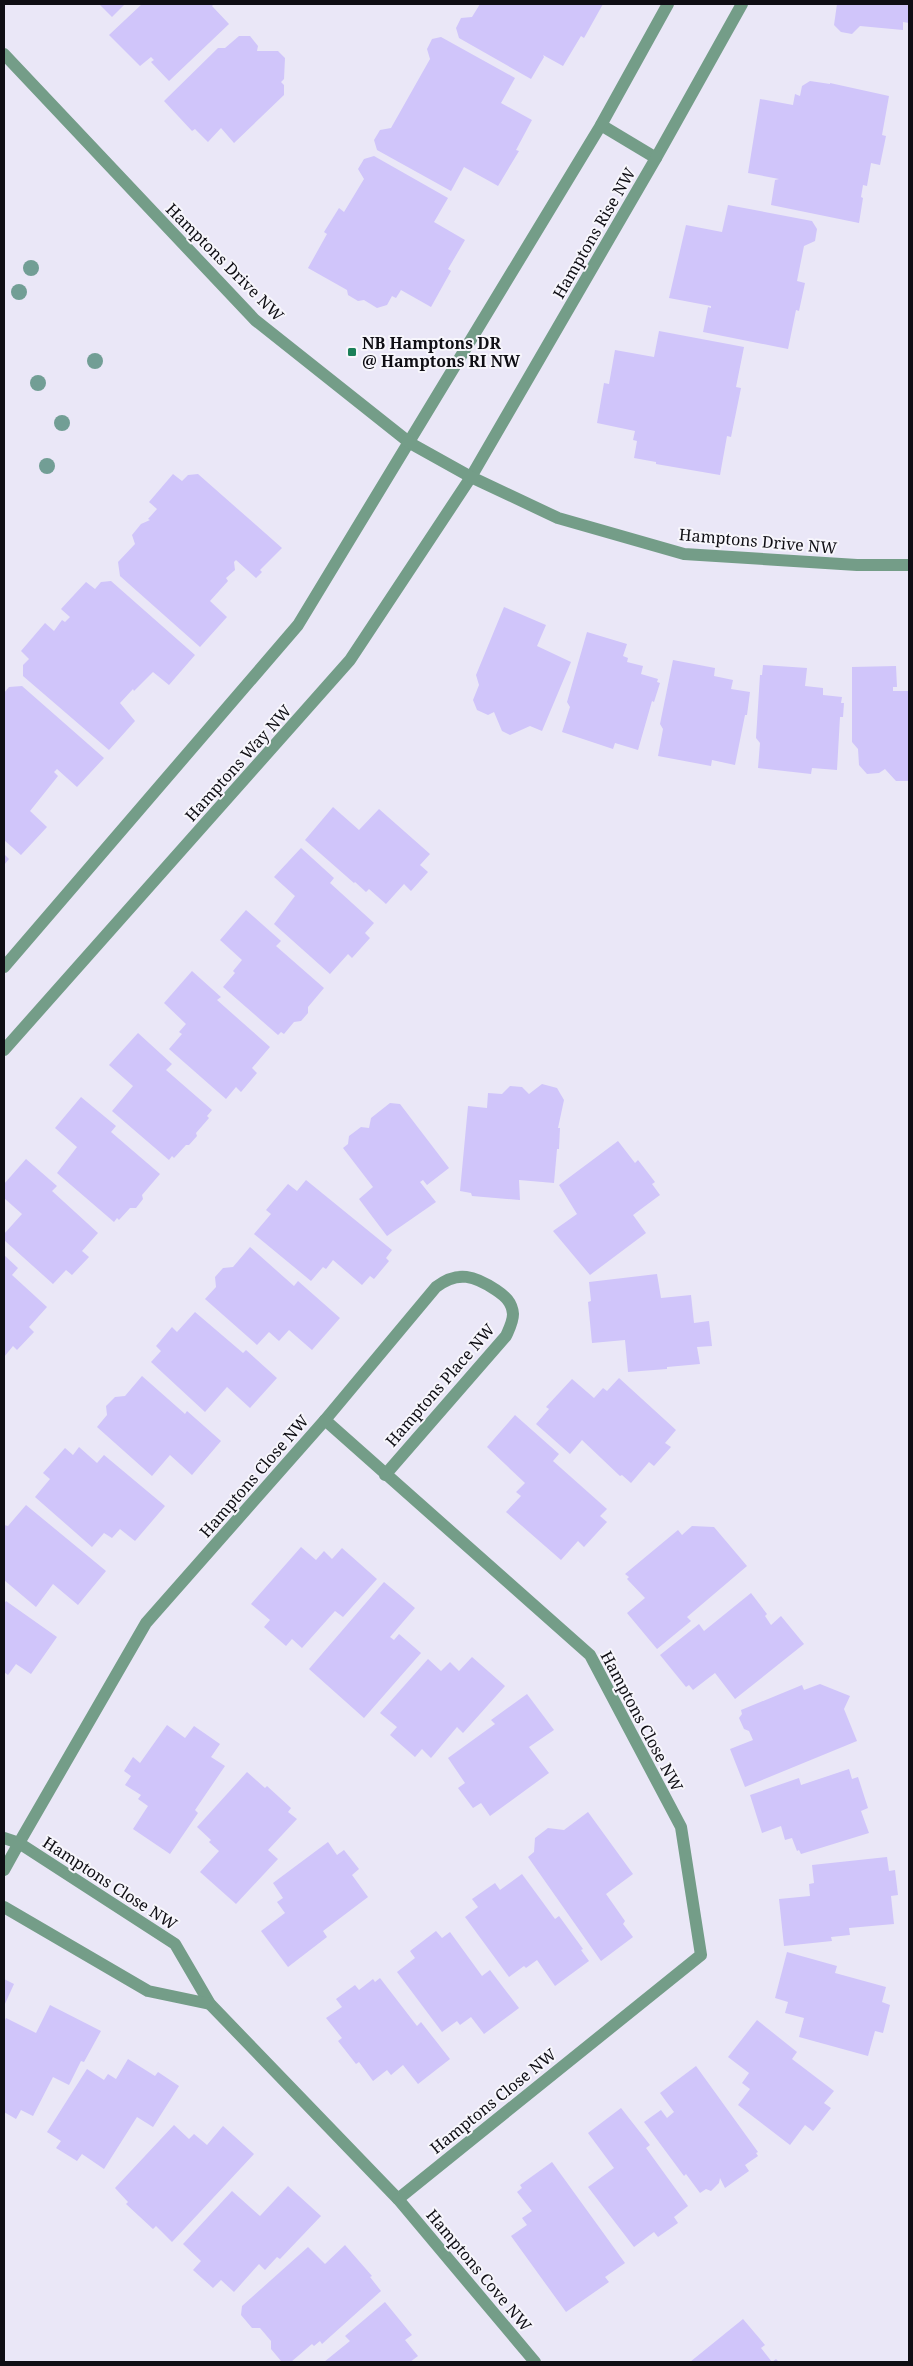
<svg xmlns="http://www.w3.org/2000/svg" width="913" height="2366" font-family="'Noto Serif',serif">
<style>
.building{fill:#d0c5fa}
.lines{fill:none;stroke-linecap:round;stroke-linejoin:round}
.minor{stroke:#749d88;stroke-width:12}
.tertiary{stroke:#749d88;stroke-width:12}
.tree{fill:#729e95}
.poi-dot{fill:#1a7f58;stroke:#f7f6fc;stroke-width:2}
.labels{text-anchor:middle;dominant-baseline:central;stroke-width:4;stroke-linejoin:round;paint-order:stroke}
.street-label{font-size:16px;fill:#0f0e14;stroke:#f7f6fc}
.poi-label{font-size:16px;font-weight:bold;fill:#0f0e14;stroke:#f7f6fc;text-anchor:start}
</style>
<rect width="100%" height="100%" fill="#eae7f7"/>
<g class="building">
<polygon points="99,4 125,4 112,17"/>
<polygon points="142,4 214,4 212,6 229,24 169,81 151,62 154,60 151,57 140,66 109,35"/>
<polygon points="480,4 603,4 584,38 581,36 563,66 543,55 544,57 531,79 459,38 456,28 461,18 472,17"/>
<polygon points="837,4 909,4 909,23 903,22 903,30 860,26 852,34 841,32 834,25"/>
<polygon points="239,36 250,36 258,46 257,51 278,51 285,58 284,79 281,82 284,85 284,95 234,143 221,128 208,142 195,129 192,131 164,101 218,48 225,48"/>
<polygon points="441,37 515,78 501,103 532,120 516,150 519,151 498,186 464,167 451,191 377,150 374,140 380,130 391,128 430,59 427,49 432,39"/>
<polygon points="810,81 830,84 830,83 889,96 882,135 886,136 880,165 871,163 867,186 863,185 861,197 863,198 859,223 771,205 775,180 779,179 748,173 760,99 793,105 795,94 800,96 802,86"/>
<polygon points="374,156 448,198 434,222 465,240 448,269 451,271 431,307 401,290 396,298 392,296 387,305 377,308 364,300 358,301 348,295 347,290 308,268 327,234 324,232 339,208 344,212 364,179 358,169 364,159"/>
<polygon points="728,205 812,221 817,229 815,241 804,246 797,281 805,283 799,311 796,310 788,349 703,332 708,307 711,308 711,306 669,298 686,225 722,232"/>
<polygon points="659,331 744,347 736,387 741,388 731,437 727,436 720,475 656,464 656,462 634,458 637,441 633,440 635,431 597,423 604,383 609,384 615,350 654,357"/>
<polygon points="173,474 182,481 188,475 198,474 282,548 260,570 262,572 256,578 236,560 234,562 235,570 226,578 228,581 210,601 227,617 200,647 120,576 118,562 135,544 132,535 141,524 150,520 148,519 157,509 149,502"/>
<polygon points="111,581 195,655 169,685 153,672 134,691 133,689 120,703 135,721 109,750 23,676 23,665 29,659 21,651 45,623 54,631 62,620 65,622 70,617 61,609 86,582 95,589 101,582"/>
<polygon points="504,607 546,625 537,646 571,662 542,731 530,726 510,735 502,731 494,712 488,715 477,710 473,700 479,685 476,675"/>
<polygon points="587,632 627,644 623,656 628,658 627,662 643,666 641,674 658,679 657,682 660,683 654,702 652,701 638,750 615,743 613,749 562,732 570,707 567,702"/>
<polygon points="673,660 715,668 714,676 733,680 731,689 750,692 747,715 745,715 735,765 712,760 711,766 658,756 663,729 660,724"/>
<polygon points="763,665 807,668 805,686 823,688 823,695 842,697 841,703 844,703 843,717 840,717 837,770 812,768 811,774 758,768 760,743 756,738 760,675 762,675"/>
<polygon points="896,666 897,687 893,687 893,691 909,691 909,781 896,781 885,769 879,773 867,774 859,765 858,749 852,742 852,667"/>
<polygon points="22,686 104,758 77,787 57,769 54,772 58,776 30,811 47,827 21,855 4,840 4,693 9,687"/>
<polygon points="333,807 359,830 379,809 430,854 420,865 428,872 411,891 404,884 386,904 369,889 366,892 355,882 354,883 305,840"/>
<polygon points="301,848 334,878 330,883 374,923 365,933 370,938 352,958 348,954 330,974 274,924 295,896 274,877"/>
<polygon points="4,854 9,859 4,865"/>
<polygon points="246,910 281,941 276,946 324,988 308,1007 308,1013 301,1021 294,1022 284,1034 281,1032 278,1035 223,987 235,973 233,971 242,960 220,940"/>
<polygon points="192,971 221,997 217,1000 270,1047 252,1068 257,1073 241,1092 236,1087 226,1099 169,1049 182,1034 179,1032 186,1024 164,1003"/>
<polygon points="138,1033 172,1064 166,1070 212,1110 207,1116 209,1118 196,1133 197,1136 189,1145 186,1145 174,1158 172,1156 169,1160 112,1111 133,1086 109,1065"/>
<polygon points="542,1084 557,1088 564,1100 558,1128 560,1128 559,1149 557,1149 554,1183 519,1180 520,1200 472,1196 471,1193 460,1191 468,1106 487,1108 488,1093 502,1094 510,1086 522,1087 529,1094"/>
<polygon points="81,1097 116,1126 111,1132 160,1174 142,1195 143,1199 136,1208 130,1208 119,1220 117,1218 114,1222 57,1173 77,1147 55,1128"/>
<polygon points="390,1103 400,1104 449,1168 427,1185 423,1180 420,1182 436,1202 387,1236 359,1199 373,1187 343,1148 348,1144 349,1136 361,1127 369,1128 371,1118"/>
<polygon points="618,1141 635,1163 638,1160 655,1182 652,1184 660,1195 633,1215 646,1233 590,1275 553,1231 577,1214 559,1185"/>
<polygon points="26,1159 57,1186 52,1191 98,1233 82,1251 89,1257 72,1275 66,1270 53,1284 4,1240 4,1234 22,1214 4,1198 4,1184"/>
<polygon points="306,1180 392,1250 386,1258 389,1261 374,1279 370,1276 362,1285 333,1260 326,1269 323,1267 311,1281 254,1234 271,1214 266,1210 288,1184 297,1191"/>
<polygon points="250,1247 294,1286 298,1281 340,1318 312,1350 289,1330 279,1341 269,1332 257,1345 205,1299 216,1287 215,1277 223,1268 233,1267"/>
<polygon points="4,1255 18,1268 12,1275 47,1307 29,1327 34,1332 17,1350 13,1346 4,1357"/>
<polygon points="657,1274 661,1298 691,1295 694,1323 709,1321 712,1346 697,1347 700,1364 667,1367 667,1369 628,1372 625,1340 592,1343 588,1302 591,1301 589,1282"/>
<polygon points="195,1312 243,1353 246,1350 277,1378 250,1408 227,1387 205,1412 151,1362 161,1351 156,1346 172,1327 177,1332"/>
<polygon points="142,1376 185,1414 187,1411 221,1441 192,1475 170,1455 152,1476 97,1427 107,1415 106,1406 115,1397 125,1396"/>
<polygon points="619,1378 676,1430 665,1443 671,1447 654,1466 649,1462 631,1483 622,1475 620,1476 582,1440 570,1454 536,1424 549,1409 546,1407 572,1379 594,1398 603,1388 607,1391"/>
<polygon points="515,1415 559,1454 553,1461 607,1509 600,1516 607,1522 584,1547 578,1541 561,1560 506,1512 521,1496 516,1492 525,1483 487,1447"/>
<polygon points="79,1447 97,1463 104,1455 165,1506 135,1541 120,1529 112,1538 104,1533 92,1547 35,1497 50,1479 43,1473 65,1448 73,1455"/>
<polygon points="26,1505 106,1571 78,1605 53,1584 36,1607 4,1580 4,1525 8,1526"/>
<polygon points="692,1526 714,1527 747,1566 687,1617 691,1621 657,1649 627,1613 645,1598 627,1579 629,1577 625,1574 678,1530 682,1535"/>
<polygon points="301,1547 316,1560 324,1551 332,1559 342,1548 377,1579 343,1617 335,1611 302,1648 292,1639 286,1646 264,1627 270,1620 251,1604"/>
<polygon points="384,1582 415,1608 390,1637 394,1640 399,1634 421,1653 364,1718 309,1669"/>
<polygon points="751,1593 767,1614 765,1616 771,1625 781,1616 804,1644 735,1699 715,1673 693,1690 689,1685 686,1687 660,1655 699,1624 704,1631"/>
<polygon points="6,1601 57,1637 31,1674 16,1664 8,1675 4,1672 4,1604"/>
<polygon points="472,1657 505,1686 463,1733 457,1727 431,1758 422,1749 415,1757 390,1735 397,1727 380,1713 428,1659 441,1671 450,1662 459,1671"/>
<polygon points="820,1684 850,1696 844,1709 857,1741 745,1787 730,1749 753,1740 749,1731 744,1729 739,1718 742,1714 741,1710 802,1685 804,1690"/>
<polygon points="527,1694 554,1730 529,1747 549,1773 490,1816 481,1803 473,1808 458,1788 465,1783 448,1758 495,1724 491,1720"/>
<polygon points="167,1725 185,1738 194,1726 220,1744 211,1757 225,1766 195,1810 198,1813 170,1854 133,1829 148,1806 138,1799 141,1795 125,1785 131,1776 124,1771 133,1757 140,1763"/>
<polygon points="849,1769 852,1779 858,1777 868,1808 861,1811 869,1833 801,1854 799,1850 797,1851 792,1838 785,1840 781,1826 762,1833 750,1795 799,1778 801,1785"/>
<polygon points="247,1772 265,1788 267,1786 291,1808 288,1812 297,1819 268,1850 278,1859 236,1904 200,1872 219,1851 209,1842 211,1840 197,1827"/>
<polygon points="588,1812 633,1874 606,1894 625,1921 623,1924 633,1937 601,1961 528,1857 534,1852 535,1838 548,1828 564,1830"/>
<polygon points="328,1842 337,1855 344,1850 359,1869 352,1875 368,1897 323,1931 327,1937 288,1967 261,1931 285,1913 277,1902 283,1898 273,1883"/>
<polygon points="887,1857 889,1871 895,1870 898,1895 891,1896 894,1924 849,1928 850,1935 831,1937 832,1941 784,1946 779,1899 810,1896 809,1884 814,1883 812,1865"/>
<polygon points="522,1874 555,1919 559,1916 583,1949 581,1950 589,1961 555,1986 537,1960 526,1968 524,1966 509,1977 465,1917 478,1907 472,1899 495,1883 500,1890"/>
<polygon points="436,1931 442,1938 450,1932 482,1976 490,1970 519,2008 484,2034 471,2017 460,2025 457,2021 442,2032 397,1972 415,1958 410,1951"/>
<polygon points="787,1952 837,1966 835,1973 886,1987 882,2002 890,2005 883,2033 875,2031 868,2056 799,2037 804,2018 785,2013 788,2002 775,1998"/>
<polygon points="380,1978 417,2026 421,2022 450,2059 418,2084 403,2065 391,2075 387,2070 373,2081 359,2062 356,2064 338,2041 342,2038 326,2018 342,2007 336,1999 355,1985 359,1990 373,1979 375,1982"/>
<polygon points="4,1979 14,1984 4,2006"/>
<polygon points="50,2005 101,2031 84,2062 81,2061 69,2085 53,2077 33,2116 21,2110 16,2119 4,2112 4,2023 6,2018 36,2033"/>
<polygon points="757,2020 797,2052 792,2059 834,2091 824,2103 831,2108 813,2131 805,2125 790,2145 738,2105 750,2089 742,2083 749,2073 728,2057"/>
<polygon points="128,2059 155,2076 158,2072 179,2086 153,2127 137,2117 104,2169 82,2154 77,2161 56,2148 61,2141 47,2132 87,2069 104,2080 108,2074 116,2079"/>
<polygon points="696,2066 758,2152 756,2153 758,2156 745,2165 749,2171 725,2188 720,2178 719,2183 711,2191 706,2189 700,2193 686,2174 684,2176 644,2122 661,2110 667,2118 674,2112 660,2093"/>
<polygon points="621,2108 650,2145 646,2148 688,2206 674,2217 678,2223 658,2237 654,2232 634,2247 588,2187 614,2168 588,2133"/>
<polygon points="174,2125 189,2139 194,2134 207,2145 223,2126 254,2154 172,2242 156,2226 153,2229 126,2204 128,2202 115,2188"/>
<polygon points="552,2162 625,2263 605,2277 609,2282 566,2312 511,2236 527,2225 522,2218 532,2211 517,2192 522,2188 520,2185"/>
<polygon points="288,2186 321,2216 280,2259 277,2257 265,2270 259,2264 234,2292 221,2280 213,2288 193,2270 201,2261 183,2244 232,2191 260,2216"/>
<polygon points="345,2245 372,2276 370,2277 381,2291 322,2344 320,2341 314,2346 312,2344 291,2362 281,2361 271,2349 271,2341 260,2328 252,2328 241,2315 242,2306 308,2247 325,2264"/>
<polygon points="385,2302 412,2335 405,2340 418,2356 410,2362 324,2362 350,2341 345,2336"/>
<polygon points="743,2319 765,2345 761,2348 772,2362 776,2359 779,2362 690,2362"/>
</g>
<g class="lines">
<g class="minor">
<polyline points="601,125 656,158"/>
<polyline points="4,967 298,625 601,125 668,4"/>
<polyline points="4,1050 350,660 471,477 656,158 742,4"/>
<path d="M325 1420 436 1287C458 1270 475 1276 496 1290 505 1296 512 1302 513 1314 513 1322 509 1329 506 1336L385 1475"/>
<polyline points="4,1838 19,1843 175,1944 210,2004 398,2199 701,1955 681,1827 590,1655 325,1420 146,1623 19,1843 4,1870"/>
<polyline points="4,1907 148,1991 210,2004"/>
<polyline points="398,2199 535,2362"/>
</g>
<polyline class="tertiary" points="4,54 255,320 410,443 471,477 558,518 684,554 857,565 909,565"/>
</g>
<g class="tree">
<circle cx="31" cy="268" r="8"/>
<circle cx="19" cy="292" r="8"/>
<circle cx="95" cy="361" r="8"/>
<circle cx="38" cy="383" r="8"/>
<circle cx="62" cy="423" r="8"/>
<circle cx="47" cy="466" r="8"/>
</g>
<rect class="poi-dot" x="347" y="347" width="10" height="10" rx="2.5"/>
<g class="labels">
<g class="street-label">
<text transform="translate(594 233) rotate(-60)">Hamptons Rise NW</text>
<text transform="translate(225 262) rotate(45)">Hamptons Drive NW</text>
<text transform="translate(758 541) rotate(5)">Hamptons Drive NW</text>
<text transform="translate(238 763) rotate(-48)">Hamptons Way NW</text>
<text transform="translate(440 1385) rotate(-49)">Hamptons Place NW</text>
<text transform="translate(254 1476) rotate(-49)">Hamptons Close NW</text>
<text transform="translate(642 1721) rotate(62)">Hamptons Close NW</text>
<text transform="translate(110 1883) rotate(33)">Hamptons Close NW</text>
<text transform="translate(493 2101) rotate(-39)">Hamptons Close NW</text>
<text transform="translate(479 2270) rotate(50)">Hamptons Cove NW</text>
</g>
<g class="poi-label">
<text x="362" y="343">NB Hamptons DR<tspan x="362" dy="18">@ Hamptons RI NW</tspan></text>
</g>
</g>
<rect width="913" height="2366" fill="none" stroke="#0f0e14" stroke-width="10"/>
</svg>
